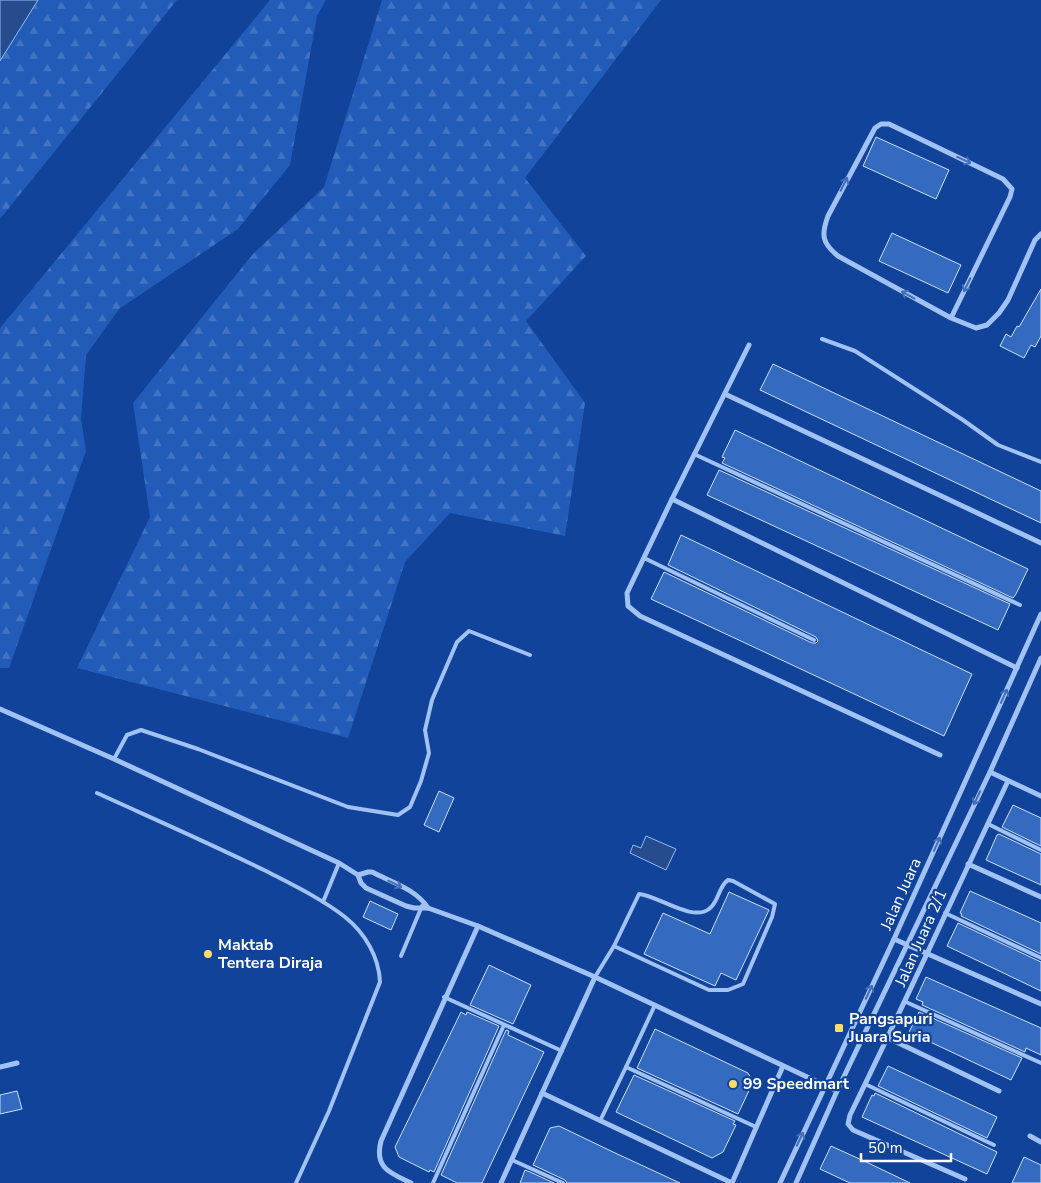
<svg xmlns="http://www.w3.org/2000/svg" width="1041" height="1183" font-family="'Nunito Sans',sans-serif">
<style>
.forest{fill:url(#forest-firs)}
.water{fill:#274c8d;stroke:#93bbf8}
.building{fill:#346ac0;stroke:#cadefe}
.lines{fill:none;stroke-linecap:round;stroke-linejoin:round}
.lane{stroke:#a1c2f5;stroke-width:4}
.street{stroke:#a1c2f5;stroke-width:5}
.oneway{stroke:#436fb9}
.poi-dot{fill:#ffdc65;stroke:#104399;stroke-width:2}
.labels{text-anchor:middle;dominant-baseline:central;stroke-width:4.5;stroke-linejoin:round;paint-order:stroke}
.street-label{font-size:16px;fill:#fff;stroke:#104399}
.poi-label{font-size:16px;font-weight:bold;fill:#fff;stroke:#104399;text-anchor:start}
</style>
<defs>
<pattern id="forest-firs" width="22" height="20" patternUnits="userSpaceOnUse" patternTransform="scale(1.25)"><rect width="22" height="20" fill="#225cb8"/><path d="M5 1l3.5 6h-7zM16 11l3.5 6h-7z" fill="#4374c3"/></pattern>
</defs>
<rect width="100%" height="100%" fill="#104399"/>
<g class="forest">
<polygon points="0,0 177,0 0,219"/>
<polygon points="270,0 326,0 317,16 290,165 238,229 119,309 86,355 81,419 86,451 9,668 0,668 0,328"/>
<polygon points="382,0 661,0 525,178 586,256 526,321 585,403 565,536 450,513 405,562 348,738 77,668 150,517 133,403 252,255 324,187"/>
</g>
<g class="water">
<polygon points="0,0 38,0 0,61"/>
<polygon points="646,836 676,849 666,870 630,853 633,845 641,848"/>
</g>
<g class="building">
<polygon points="876,137 949,170 936,199 863,166"/>
<polygon points="892,233 961,265 948,293 879,261"/>
<polygon points="1041,289 1041,336 1035,347 1031,345 1024,358 1000,346 1006,334 1011,337 1017,326 1019,327"/>
<polygon points="773,364 1041,491 1041,523 760,390"/>
<polygon points="735,430 1028,569 1016,594 1013,598 722,463 725,458 722,457"/>
<polygon points="719,470 1010,604 998,630 707,495"/>
<polygon points="681,535 972,674 944,736 651,599 664,572 812,643 816,643 818,641 816,637 668,565"/>
<polygon points="439,791 454,798 439,832 424,825"/>
<polygon points="1013,805 1041,818 1041,846 1002,827"/>
<polygon points="999,834 1041,854 1041,885 986,860 997,835"/>
<polygon points="970,891 1041,923 1041,954 961,916 962,914 960,913"/>
<polygon points="729,892 769,910 736,980 721,973 715,986 644,954 663,913 710,934"/>
<polygon points="370,901 398,914 391,930 363,917"/>
<polygon points="958,923 1041,962 1041,991 947,946"/>
<polygon points="489,965 531,985 513,1024 470,1005"/>
<polygon points="926,977 1041,1028 1041,1055 1026,1048 1025,1052 922,1005 923,1002 916,999"/>
<polygon points="461,1012 466,1015 467,1012 499,1026 434,1172 430,1170 429,1172 399,1157 395,1147"/>
<polygon points="919,1012 1022,1058 1011,1080 909,1032"/>
<polygon points="655,1029 748,1073 753,1082 738,1114 637,1068"/>
<polygon points="506,1030 509,1031 508,1035 544,1052 482,1183 457,1183 441,1175"/>
<polygon points="888,1066 997,1117 987,1138 878,1086"/>
<polygon points="634,1075 735,1121 733,1124 736,1125 723,1152 712,1158 616,1112"/>
<polygon points="17,1091 22,1109 0,1114 0,1095"/>
<polygon points="875,1093 997,1152 987,1174 862,1117 872,1095 874,1096"/>
<polygon points="559,1126 613,1152 680,1183 567,1183 565,1180 533,1165 550,1128"/>
<polygon points="831,1146 864,1161 910,1183 850,1183 820,1169"/>
<polygon points="1024,1157 1041,1165 1041,1183 1012,1183"/>
<polygon points="525,1170 530,1172 554,1183 520,1183"/>
</g>
<g class="lines">
<g class="lane">
<polyline points="822,339 855,351 963,420 998,445 1041,462"/>
<polyline points="694,454 1020,605"/>
<polyline points="644,558 814,640"/>
<polyline points="114,759 127,735 141,730 198,749 348,807 398,815 410,807 421,781 429,753 425,730 432,700 457,642 469,631 530,655"/>
<path d="M97 793C154 819 211 844 266 871 293 885 322 899 345 917 365 933 379 957 380 982L329 1111 296 1183"/>
<polyline points="988,824 1041,850"/>
<polyline points="323,902 339,863"/>
<polyline points="945,913 1041,958"/>
<polyline points="401,956 422,906"/>
<path d="M595 977 614 946 639 894C659 896 692 922 709 909 719 902 718 887 728 880L733 881 775 904 772 917 743 984 728 990H709L614 946"/>
<polyline points="444,997 562,1051"/>
<polyline points="906,1002 1041,1063"/>
<polyline points="655,1005 626,1067 756,1127"/>
<polyline points="865,1084 994,1145"/>
<polyline points="600,1121 626,1067"/>
<polyline points="512,1160 563,1183"/>
<polyline points="433,1183 504,1025"/>
</g>
<g class="street">
<path d="M951 318 1010 197 1012 189 1003 179 889 124H881L875 128 828 216C821 235 822 243 838 256L951 318 976 328 987 325 999 313 1008 300 1035 240 1041 234"/>
<polyline points="749,345 672,499 627,593 628,606 640,616 940,755"/>
<polyline points="725,394 1041,543"/>
<polyline points="672,499 1017,668"/>
<polyline points="0,709 114,759 339,863 358,875 361,883 366,888 406,906 414,908 428,908 478,926"/>
<polyline points="990,772 1041,796"/>
<polyline points="968,864 1041,897"/>
<path d="M358 875 368 872H372C391 882 416 889 428 908"/>
<polyline points="894,939 1041,1004"/>
<polyline points="888,1038 999,1091"/>
<polyline points="0,1067 17,1063"/>
<polyline points="542,1093 732,1183"/>
<polyline points="1030,1136 1041,1142"/>
<path d="M965 1179 853 1130 848 1124 850 1115C904 1005 955 893 1008 781"/>
<path d="M411 1183C390 1173 374 1168 381 1141L478 926 595 977 837 1091"/>
<polyline points="501,1183 595,977"/>
<polyline points="732,1183 783,1066"/>
<polyline points="780,1183 894,939 1041,614"/>
<polyline points="796,1183 837,1091 990,772 1041,658"/>
</g>
</g>
<defs><path id="oneway-shaft" d="M-6 0H5M1.5-3L5.5 0L1.5 3" fill="none" stroke-width="1.6" stroke-linecap="round" stroke-linejoin="round" transform="scale(1.25)"/></defs>
<g class="oneway">
<use href="#oneway-shaft" transform="translate(964 160) rotate(25)"/>
<use href="#oneway-shaft" transform="translate(844 184) rotate(-63)"/>
<use href="#oneway-shaft" transform="translate(967 285) rotate(116)"/>
<use href="#oneway-shaft" transform="translate(908 295) rotate(-151)"/>
<use href="#oneway-shaft" transform="translate(1004 696) rotate(-66)"/>
<use href="#oneway-shaft" transform="translate(977 798) rotate(115)"/>
<use href="#oneway-shaft" transform="translate(937 844) rotate(-66)"/>
<use href="#oneway-shaft" transform="translate(395 884) rotate(26)"/>
<use href="#oneway-shaft" transform="translate(869 992) rotate(-65)"/>
<use href="#oneway-shaft" transform="translate(800 1139) rotate(-65)"/>
</g>
<g class="poi-dot">
<circle cx="208" cy="954" r="5"/>
<rect x="834" y="1023" width="10" height="10" rx="2.5"/>
<circle cx="733" cy="1084" r="5"/>
</g>
<g class="labels">
<g class="street-label">
<text transform="translate(901 894) rotate(-66)">Jalan Juara</text>
<text transform="translate(921 938) rotate(-66)">Jalan Juara 2/1</text>
</g>
<g class="poi-label">
<text x="218" y="945">Maktab<tspan x="218" dy="18">Tentera Diraja</tspan></text>
<text x="849" y="1019">Pangsapuri<tspan x="849" dy="18">Juara Suria</tspan></text>
<text x="743" y="1084">99 Speedmart</text>
</g>
</g>
<path d="M861 1153v8h90v-8" fill="none" stroke="#ffffff" stroke-width="2.5"/>
<text x="868" y="1153" font-size="15" fill="#ffffff" stroke="#104399" stroke-width="4" paint-order="stroke">50 m</text>
</svg>
